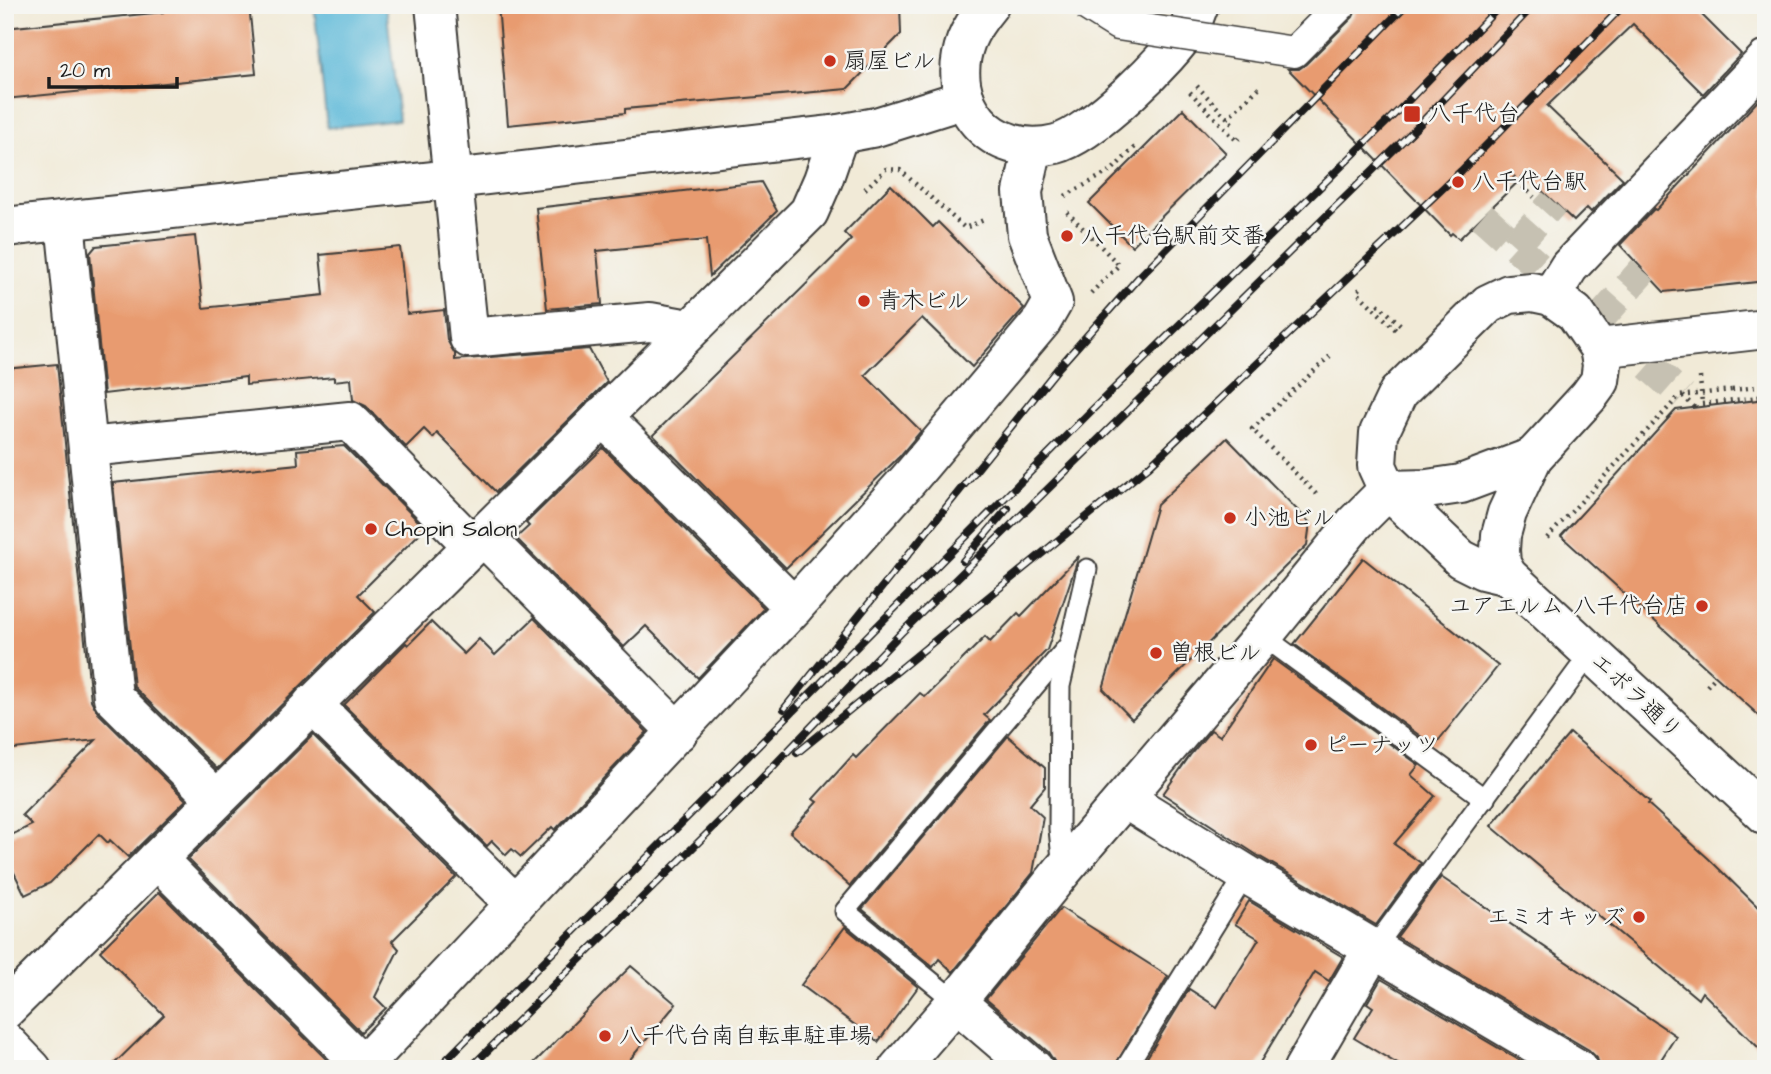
<svg xmlns="http://www.w3.org/2000/svg" width="1771" height="1074" font-family="'Architects Daughter','Klee One',sans-serif">
<style>
.water{fill:#59b7d8;stroke:#3a6a7a;stroke-width:2}
.building{fill:#e89b6f}
.lines{fill:none;stroke-linecap:round;stroke-linejoin:round}
.pedestrian-tunnel{stroke:#c6c1b2;stroke-width:30;stroke-dasharray:30 15;stroke-linecap:butt}
.service-casing{stroke:#3c3b38;stroke-width:23}
.minor-casing{stroke:#3c3b38;stroke-width:42}
.tertiary-casing{stroke:#3c3b38;stroke-width:42}
.path{stroke:#3c3b38;stroke-width:4.5;stroke-dasharray:2 5;stroke-linecap:butt}
.service{stroke:#fff;stroke-width:19}
.minor{stroke:#fff;stroke-width:38}
.tertiary{stroke:#fff;stroke-width:38}
.rail-casing{stroke:#1c1c1c;stroke-width:8}
.rail{stroke:#f6f6f2;stroke-width:5;stroke-dasharray:16;stroke-linecap:butt}
.pedestrian-bridge-casing{stroke:#3c3b38;stroke-width:33;stroke-linecap:butt}
.path-bridge{stroke:#3c3b38;stroke-width:4.5;stroke-dasharray:2 5;stroke-linecap:butt}
.pedestrian-bridge{stroke:#fff;stroke-width:30}
.poi-dot{fill:#c8321e;stroke:#f6f6f2;stroke-width:2.5}
.labels{text-anchor:middle;dominant-baseline:central;stroke-width:5;stroke-linejoin:round;paint-order:stroke}
.poi-label{font-size:23px;fill:#1c1c1c;stroke:#f6f6f2;text-anchor:start}
.street-label{font-size:23px;fill:#1c1c1c;stroke:#f6f6f2}
</style>
<rect width="100%" height="100%" fill="#f6f6f2"/>
<filter id="ink" filterUnits="userSpaceOnUse"><feTurbulence type="fractalNoise" baseFrequency=".0143" numOctaves="2"/><feDisplacementMap in="SourceGraphic" scale="14" xChannelSelector="R" yChannelSelector="G"/><feConvolveMatrix kernelMatrix="1 2 1 2 8 2 1 2 1" color-interpolation-filters="sRGB"/></filter>
<filter id="wash" filterUnits="userSpaceOnUse"><feTurbulence type="fractalNoise" baseFrequency=".00686" numOctaves="4" result="noise"/><feDisplacementMap in="SourceGraphic" scale="28" xChannelSelector="R" yChannelSelector="G"/><feGaussianBlur stdDeviation="1.57" result="paint"/><feColorMatrix in="noise" values="0 0 0 0 0 0 0 0 0 0 0 0 0 0 0 0 0 1.4 0 .05"/><feComposite in="paint" operator="in"/></filter>
<g filter="url(#wash)">
<rect width="100%" height="100%" fill="#f1ead7"/>
<polygon class="water" points="314,5 386,5 399,120 327,128"/>
<g id="blocks">
<g class="building">
<polygon points="162,5 249,5 256,74 5,99 5,28 163,12"/>
<polygon points="498,5 900,5 901,34 847,89 625,109 625,113 508,125"/>
<polygon points="1358,5 1692,5 1741,54 1703,94 1633,24 1547,106 1623,179 1591,212 1587,208 1574,221 1525,175 1459,239 1452,233 1450,235 1288,69 1299,69 1306,64 1353,17"/>
<polygon points="1766,92 1766,281 1664,292 1620,245 1654,209 1656,210"/>
<polygon points="1183,109 1226,153 1132,246 1089,203"/>
<polygon points="761,182 777,211 710,276 706,240 597,251 602,304 547,309 536,208"/>
<polygon points="891,185 933,227 938,222 1024,308 972,367 922,318 865,375 921,431 900,456 786,568 653,435 851,240 844,233"/>
<polygon points="195,236 203,308 324,295 320,255 400,247 407,314 444,310 447,340 455,354 455,360 589,349 607,382 496,492 437,433 433,438 424,429 406,447 366,406 353,400 351,379 334,381 334,377 246,385 246,377 104,394 90,253 96,246"/>
<polygon points="57,364 91,700 98,713 186,800 128,857 110,840 108,843 99,834 50,883 25,895 5,854 5,838 32,825 22,815 96,740 5,750 5,369"/>
<polygon points="1766,399 1766,722 1561,536 1676,410"/>
<polygon points="1227,438 1310,523 1307,545 1132,719 1103,689 1157,505"/>
<polygon points="344,446 425,528 358,595 375,612 217,769 134,687 113,483 298,464 297,450"/>
<polygon points="603,448 764,608 698,678 646,626 624,647 516,538 529,526 526,523"/>
<polygon points="1079,556 1047,650 984,715 990,720 850,886 790,832 817,802 813,799 853,755 856,758 920,693 925,697 985,637 990,642 1018,613 1021,616"/>
<polygon points="1363,558 1498,666 1434,746 1294,644"/>
<polygon points="534,618 647,732 555,830 552,827 521,857 512,849 506,855 492,841 487,846 344,705 406,643 408,645 431,622 464,654 479,639 495,655"/>
<polygon points="1273,659 1419,765 1411,775 1435,796 1394,844 1421,863 1376,925 1257,855 1163,794 1191,754 1211,730 1220,736"/>
<polygon points="1570,733 1650,802 1648,804 1709,859 1766,915 1766,1055 1702,992 1698,999 1491,826"/>
<polygon points="313,735 456,877 392,941 399,949 375,997 386,1008 361,1032 188,859"/>
<polygon points="1008,736 1045,768 1045,787 1030,805 1043,817 1033,873 953,972 939,959 933,967 862,909"/>
<polygon points="1441,877 1676,1036 1655,1069 1600,1069 1597,1058 1589,1050 1397,937"/>
<polygon points="159,892 330,1063 325,1069 109,1069 164,1015 100,951"/>
<polygon points="1249,901 1343,957 1329,981 1315,972 1256,1069 1140,1069 1189,989 1217,1007 1259,939 1235,924"/>
<polygon points="1061,908 1168,976 1113,1069 1055,1069 1054,1061 1048,1052 986,999"/>
<polygon points="845,927 918,987 878,1042 801,985"/>
<polygon points="631,966 676,1004 622,1069 528,1069"/>
<polygon points="1381,979 1534,1069 1406,1069 1354,1038 1373,1007 1367,1003"/>
</g>
</g>
</g>
<g filter="url(#ink)">
<use href="#blocks" fill-opacity="0" stroke="#3c3b38" stroke-width="2"/>
<g class="lines">
<g class="pedestrian-tunnel">
<polyline points="1482,216 1573,298"/>
<polyline points="1515,246 1554,202"/>
<polyline points="1598,321 1643,270"/>
<polyline points="1615,336 1683,396"/>
</g>
<g class="service-casing">
<g id="service">
<polyline points="1263,636 1485,799"/>
<polyline points="1063,869 1059,829 1060,686 1087,569"/>
<polyline points="1373,949 1590,654"/>
<polyline points="956,1002 845,911 1069,645"/>
<polyline points="1125,1069 1246,874"/>
</g>
</g>
<g class="minor-casing">
<g id="minor">
<polyline points="435,5 469,338 650,322 689,329"/>
<polyline points="65,221 113,697 216,799"/>
<polyline points="1551,296 1569,267 1766,60"/>
<polyline points="602,416 794,607"/>
<polyline points="88,447 350,421 472,545"/>
<polyline points="482,535 678,732"/>
<polyline points="312,704 515,904"/>
<polyline points="1125,799 1246,874 1578,1069"/>
<polyline points="157,859 363,1065"/>
<polyline points="956,1002 1034,1069"/>
<polyline points="5,1010 809,212 823,180 839,134"/>
<polyline points="360,1069 794,607 909,479 1042,321 1053,302 1027,235 1023,192 1033,147"/>
<polyline points="898,1069 956,1002 1063,870 1263,636 1355,523 1388,490"/>
<polyline points="1303,1069 1373,949"/>
</g>
</g>
<g class="tertiary-casing">
<g id="tertiary">
<path d="M989 5C980 16 971 28 966 41 943 103 992 160 1056 144 1092 135 1171 57 1191 25 1194 19 1196 12 1199 5"/>
<polyline points="5,227 453,179 839,134 876,127 965,99"/>
<polyline points="1599,348 1766,329"/>
<polyline points="1388,490 1427,489 1461,484 1533,457"/>
<polyline points="1508,576 1483,570 1461,559 1388,490 1377,466 1379,433 1398,393 1488,304 1509,294 1532,292 1551,296 1575,313 1599,348 1602,365 1600,381 1589,396 1533,457 1507,513 1501,535 1500,550 1501,564 1508,576 1766,815"/>
<polyline points="5,1041 32,1069"/>
</g>
</g>
<g class="path">
<polyline points="1197,86 1232,123"/>
<polyline points="1190,92 1237,141 1241,136"/>
<polyline points="1227,118 1262,85"/>
<polyline points="1513,177 1534,197"/>
<polyline points="865,189 886,169 900,170 965,228 986,219"/>
<polyline points="1065,196 1112,170 1135,147"/>
<polyline points="1067,212 1119,265 1091,293"/>
<polyline points="1360,289 1357,292 1396,330"/>
<polyline points="1378,304 1401,325"/>
<polyline points="1700,377 1702,404"/>
<polyline points="1732,390 1766,386"/>
<polyline points="1683,396 1695,408"/>
<polyline points="1702,404 1766,396"/>
<polyline points="1316,494 1252,429 1330,356"/>
<polyline points="1547,538 1671,405"/>
<polyline points="1707,686 1716,676"/>
</g>
<use href="#service" class="service"/>
<use href="#minor" class="minor"/>
<use href="#tertiary" class="tertiary"/>
<g class="rail-casing">
<g id="rail">
<polyline points="963,561 1008,508"/>
<polyline points="784,709 1059,367 1139,277 1406,5"/>
<polyline points="797,753 1148,467 1461,171 1624,5"/>
<polyline points="437,1069 1091,411 1404,105 1501,5"/>
<polyline points="469,1069 741,800 901,633 1418,126 1534,5"/>
</g>
</g>
<use href="#rail" class="rail"/>
<g class="pedestrian-bridge-casing">
<polyline id="pedestrian-bridge" points="1086,5 1118,25 1294,52 1341,5"/>
</g>
<polyline class="path-bridge" points="1671,405 1679,396 1732,390"/>
<use href="#pedestrian-bridge" class="pedestrian-bridge"/>
</g>
</g>
<g class="poi-dot">
<circle cx="830" cy="61" r="7"/>
<rect x="1403" y="105" width="18" height="18" rx="3.5"/>
<circle cx="1458" cy="182" r="7"/>
<circle cx="1067" cy="236" r="7"/>
<circle cx="864" cy="301" r="7"/>
<circle cx="1230" cy="518" r="7"/>
<circle cx="371" cy="529" r="7"/>
<circle cx="1702" cy="606" r="7"/>
<circle cx="1156" cy="653" r="7"/>
<circle cx="1311" cy="745" r="7"/>
<circle cx="1639" cy="917" r="7"/>
<circle cx="605" cy="1036" r="7"/>
</g>
<g class="labels">
<g class="poi-label">
<text x="844" y="61">扇屋ビル</text>
<text x="1428" y="114">八千代台</text>
<text x="1472" y="182">八千代台駅</text>
<text x="1081" y="236">八千代台駅前交番</text>
<text x="878" y="301">青木ビル</text>
<text x="1244" y="518">小池ビル</text>
<text x="385" y="529">Chopin Salon</text>
<text x="1688" y="606" text-anchor="end">ユアエルム 八千代台店</text>
<text x="1170" y="653">曽根ビル</text>
<text x="1325" y="745">ピーナッツ</text>
<text x="1625" y="917" text-anchor="end">エミオキッズ</text>
<text x="619" y="1036">八千代台南自転車駐車場</text>
</g>
<g class="street-label">
<text transform="translate(1636 696) rotate(43)">エポラ通り</text>
</g>
</g>
<rect width="1771" height="1074" fill="none" stroke="#f6f6f2" stroke-width="28"/>
<path d="M49 77v10h128v-10" fill="none" stroke="#1c1c1c" stroke-width="3.5"/>
<text x="60" y="77" font-size="21" fill="#1c1c1c" stroke="#f6f6f2" stroke-width="5" paint-order="stroke">20 m</text>
</svg>
